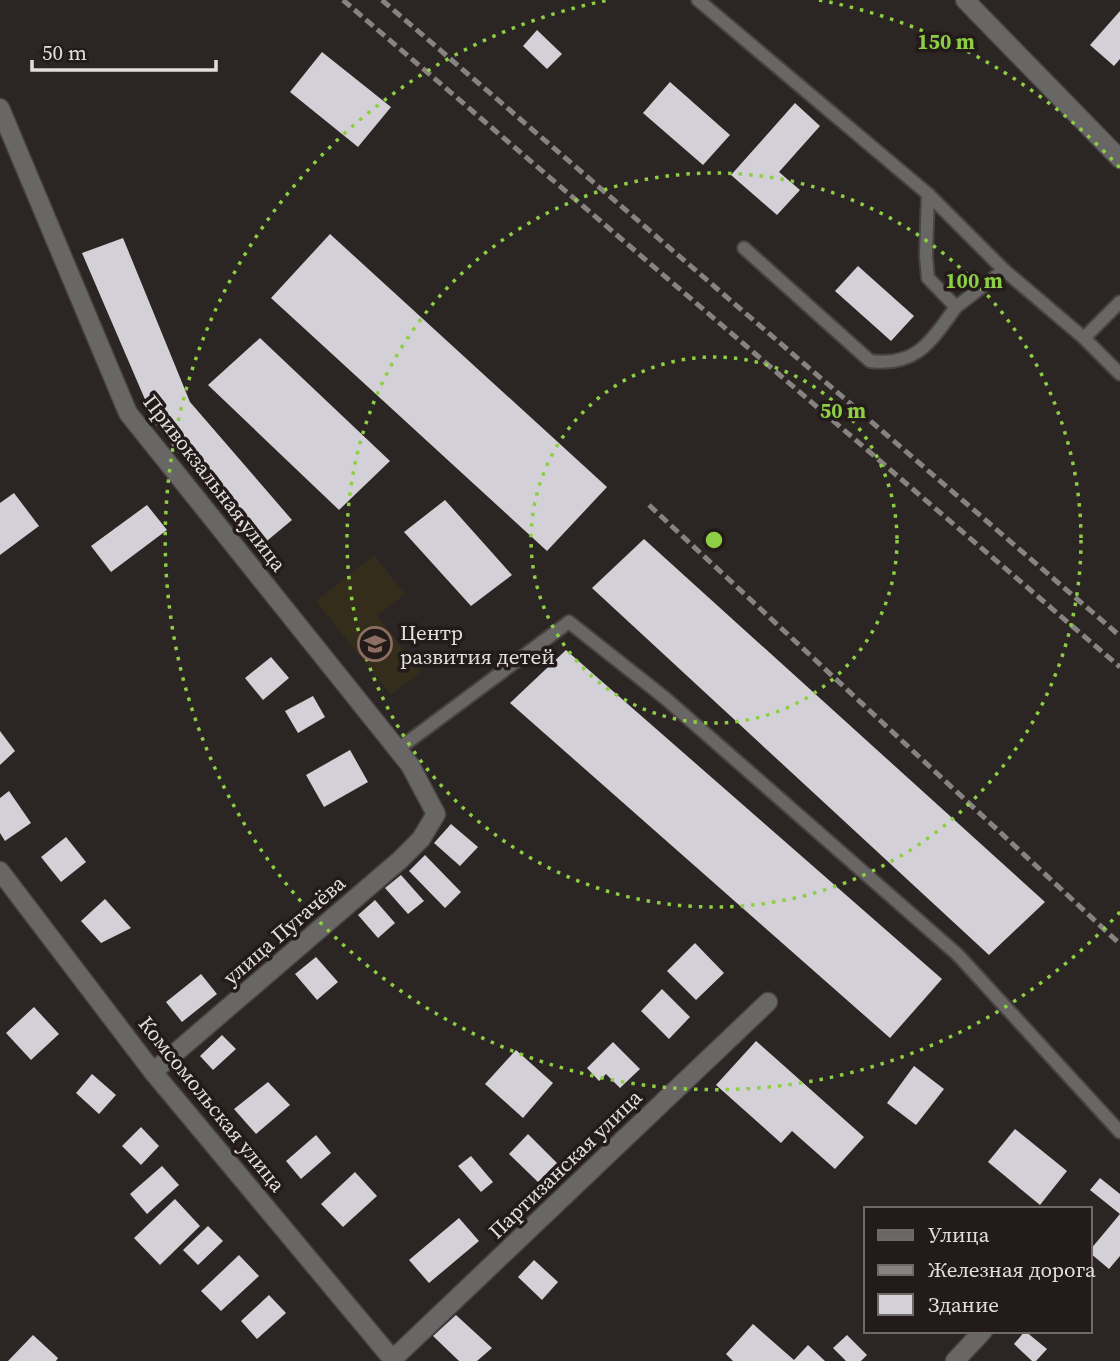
<svg xmlns="http://www.w3.org/2000/svg" width="1120" height="1361" font-family="'Source Serif 4',serif">
<style>
.education{fill:#352d1c}
.building{fill:#d3d0d7}
.lines{fill:none;stroke-linecap:round;stroke-linejoin:round}
.lane-casing{stroke:#484341;stroke-width:16}
.street-casing{stroke:#484341;stroke-width:21}
.lane{stroke:#696765;stroke-width:12}
.street{stroke:#696765;stroke-width:18}
.rail{stroke:#888381;stroke-width:5;stroke-dasharray:10 5;stroke-linecap:butt}
.ring{fill:none;stroke:#8dce44;stroke-width:3.5;stroke-dasharray:3.5 7}
.labels{text-anchor:middle;dominant-baseline:central;stroke-width:7;stroke-linejoin:round;paint-order:stroke}
.street-label{font-size:21px;fill:#e3dfdd;stroke:#221b19}
.poi-label{font-size:21px;fill:#e3dfdd;stroke:#221b19;text-anchor:start}
.centre{fill:#8dce44;stroke:#221b19;stroke-width:3.5}
.ring-label{font-size:21px;text-anchor:middle;font-weight:bold;fill:#8dce44;stroke:#221b19;stroke-width:7;stroke-linejoin:round;paint-order:stroke}
</style>
<rect width="100%" height="100%" fill="#2b2523"/>
<polygon class="education" points="374,555 405,594 377,616 421,671 391,695 316,601"/>
<g class="building">
<polygon points="1120,11 1120,59 1114,66 1090,45"/>
<polygon points="537,30 562,54 547,69 523,46"/>
<polygon points="322,52 391,107 358,147 290,92"/>
<polygon points="670,82 730,135 703,165 643,113"/>
<polygon points="795,103 820,126 779,172 800,190 777,215 731,175"/>
<polygon points="330,234 607,487 547,551 271,298"/>
<polygon points="123,238 190,402 292,520 256,550 156,425 82,253"/>
<polygon points="858,266 914,316 891,341 835,291"/>
<polygon points="260,338 390,461 339,510 208,385"/>
<polygon points="14,493 39,526 0,555 0,503"/>
<polygon points="445,500 512,575 471,606 404,532"/>
<polygon points="147,505 167,530 111,572 91,546"/>
<polygon points="644,539 1045,902 989,955 592,588"/>
<polygon points="566,650 942,979 890,1038 510,703"/>
<polygon points="271,657 289,678 263,700 245,678"/>
<polygon points="313,696 325,717 298,733 285,711"/>
<polygon points="0,731 15,751 0,765"/>
<polygon points="350,750 368,782 324,807 306,775"/>
<polygon points="9,791 31,823 5,841 0,833 0,798"/>
<polygon points="451,824 478,847 460,866 434,843"/>
<polygon points="66,837 86,862 61,882 41,857"/>
<polygon points="425,855 461,892 445,908 409,871"/>
<polygon points="401,875 424,901 408,914 385,888"/>
<polygon points="105,899 131,928 101,943 81,921"/>
<polygon points="375,900 395,923 378,938 358,915"/>
<polygon points="695,943 724,973 696,1000 667,971"/>
<polygon points="316,957 338,982 317,1000 295,974"/>
<polygon points="201,974 217,994 182,1022 166,1002"/>
<polygon points="662,989 690,1017 669,1039 641,1011"/>
<polygon points="34,1007 59,1034 31,1060 6,1033"/>
<polygon points="222,1035 236,1049 213,1070 200,1056"/>
<polygon points="756,1041 864,1137 835,1169 792,1131 781,1143 716,1085"/>
<polygon points="613,1042 640,1069 620,1088 606,1074 599,1081 587,1068"/>
<polygon points="516,1050 553,1083 523,1118 485,1084"/>
<polygon points="914,1066 944,1089 916,1125 887,1103"/>
<polygon points="92,1074 116,1095 99,1114 76,1093"/>
<polygon points="268,1082 290,1105 256,1134 234,1109"/>
<polygon points="141,1127 159,1146 141,1165 122,1146"/>
<polygon points="1015,1129 1067,1171 1040,1205 988,1162"/>
<polygon points="528,1134 557,1163 538,1182 509,1154"/>
<polygon points="316,1135 331,1153 301,1179 286,1161"/>
<polygon points="471,1156 493,1182 481,1192 458,1166"/>
<polygon points="162,1166 179,1185 147,1214 130,1194"/>
<polygon points="355,1172 377,1196 343,1227 321,1204"/>
<polygon points="1100,1178 1120,1194 1120,1214 1090,1190"/>
<polygon points="175,1199 200,1226 160,1265 134,1238"/>
<polygon points="1120,1214 1120,1256 1109,1269 1090,1253 1090,1250"/>
<polygon points="459,1218 479,1241 429,1283 409,1260"/>
<polygon points="208,1226 223,1241 198,1265 183,1250"/>
<polygon points="239,1255 259,1276 221,1311 201,1291"/>
<polygon points="534,1260 558,1282 542,1300 518,1277"/>
<polygon points="269,1295 286,1313 257,1339 241,1321"/>
<polygon points="456,1315 492,1348 477,1361 459,1361 433,1336"/>
<polygon points="753,1324 794,1360 808,1345 825,1361 733,1361 726,1354"/>
<polygon points="1025,1331 1047,1349 1036,1361 1032,1361 1014,1344"/>
<polygon points="33,1335 58,1358 56,1361 8,1361"/>
<polygon points="847,1335 867,1355 861,1361 846,1361 833,1348"/>
</g>
<g class="lines">
<g class="lane-casing">
<g id="lane">
<polyline points="698,0 928,194 1004,270 1084,338 1120,374"/>
<polyline points="928,194 926,256 928,278 956,307 1004,270"/>
<path d="M744 248 870 361C917 367 931 341 956 307"/>
<polyline points="1084,338 1120,302"/>
<polyline points="397,750 569,622 665,698 958,955 1120,1132"/>
</g>
</g>
<g class="street-casing">
<g id="street">
<polyline points="965,0 1120,159"/>
<polyline points="0,108 128,413 410,765 436,814 421,839 400,860 153,1072"/>
<polyline points="0,871 153,1072 394,1361"/>
<polyline points="393,1359 768,1002"/>
<polyline points="955,1361 983,1331"/>
</g>
</g>
<use href="#lane" class="lane"/>
<use href="#street" class="street"/>
<g class="rail">
<polyline points="343,0 1120,667"/>
<polyline points="382,0 1120,636"/>
<polyline points="649,505 1120,944"/>
</g>
</g>
<g class="ring">
<circle cx="714" cy="540" r="183"/>
<circle cx="714" cy="540" r="367"/>
<path d="M1120 912A550 550 0 1 1 609 0M819 0A550 550 0 0 1 1120 168"/>
</g>
<defs>
<g id="university-ring" transform="scale(1.75)"><circle r="9.5" fill="#221b19" stroke="#8d6e63" stroke-width="1.5"/><path d="M0-5L7-2L0 1L-7-2ZM-4 1L0 2.5L4 1V4Q0 6-4 4Z" fill="#8d6e63"/></g>
</defs>
<g fill-rule="evenodd">
<use href="#university-ring" x="375" y="644"/>
</g>
<g class="labels">
<g class="street-label">
<text transform="translate(215 483) rotate(52)">Привокзальная улица</text>
<text transform="translate(284 930) rotate(-41)">улица Пугачёва</text>
<text transform="translate(212 1104) rotate(51)">Комсомольская улица</text>
<text transform="translate(565 1164) rotate(-44)">Партизанская улица</text>
</g>
<g class="poi-label">
<text x="400" y="632">Центр<tspan x="400" dy="24">развития детей</tspan></text>
</g>
</g>
<circle cx="714" cy="540" r="10" class="centre"/>
<g class="ring-label">
<text x="946" y="49">150 m</text>
<text x="974" y="288">100 m</text>
<text x="843" y="418">50 m</text>
</g>
<rect x="864" y="1207" width="228" height="126" fill="#221b19" stroke="#6f6967" stroke-width="2"/>
<rect x="878" y="1230" width="35" height="10" fill="#696765" stroke="#6f6967" stroke-width="2"/>
<text x="928" y="1242" font-size="21" fill="#e3dfdd">Улица</text>
<rect x="878" y="1265" width="35" height="10" fill="#888381" stroke="#6f6967" stroke-width="2"/>
<text x="928" y="1277" font-size="21" fill="#e3dfdd">Железная дорога</text>
<rect x="878" y="1294" width="35" height="21" fill="#d3d0d7" stroke="#6f6967" stroke-width="2"/>
<text x="928" y="1312" font-size="21" fill="#e3dfdd">Здание</text>
<path d="M32 60v10h184v-10" fill="none" stroke="#e3dfdd" stroke-width="3.5"/>
<text x="42" y="60" font-size="21" fill="#e3dfdd" stroke="#221b19" stroke-width="5" paint-order="stroke">50 m</text>
</svg>
